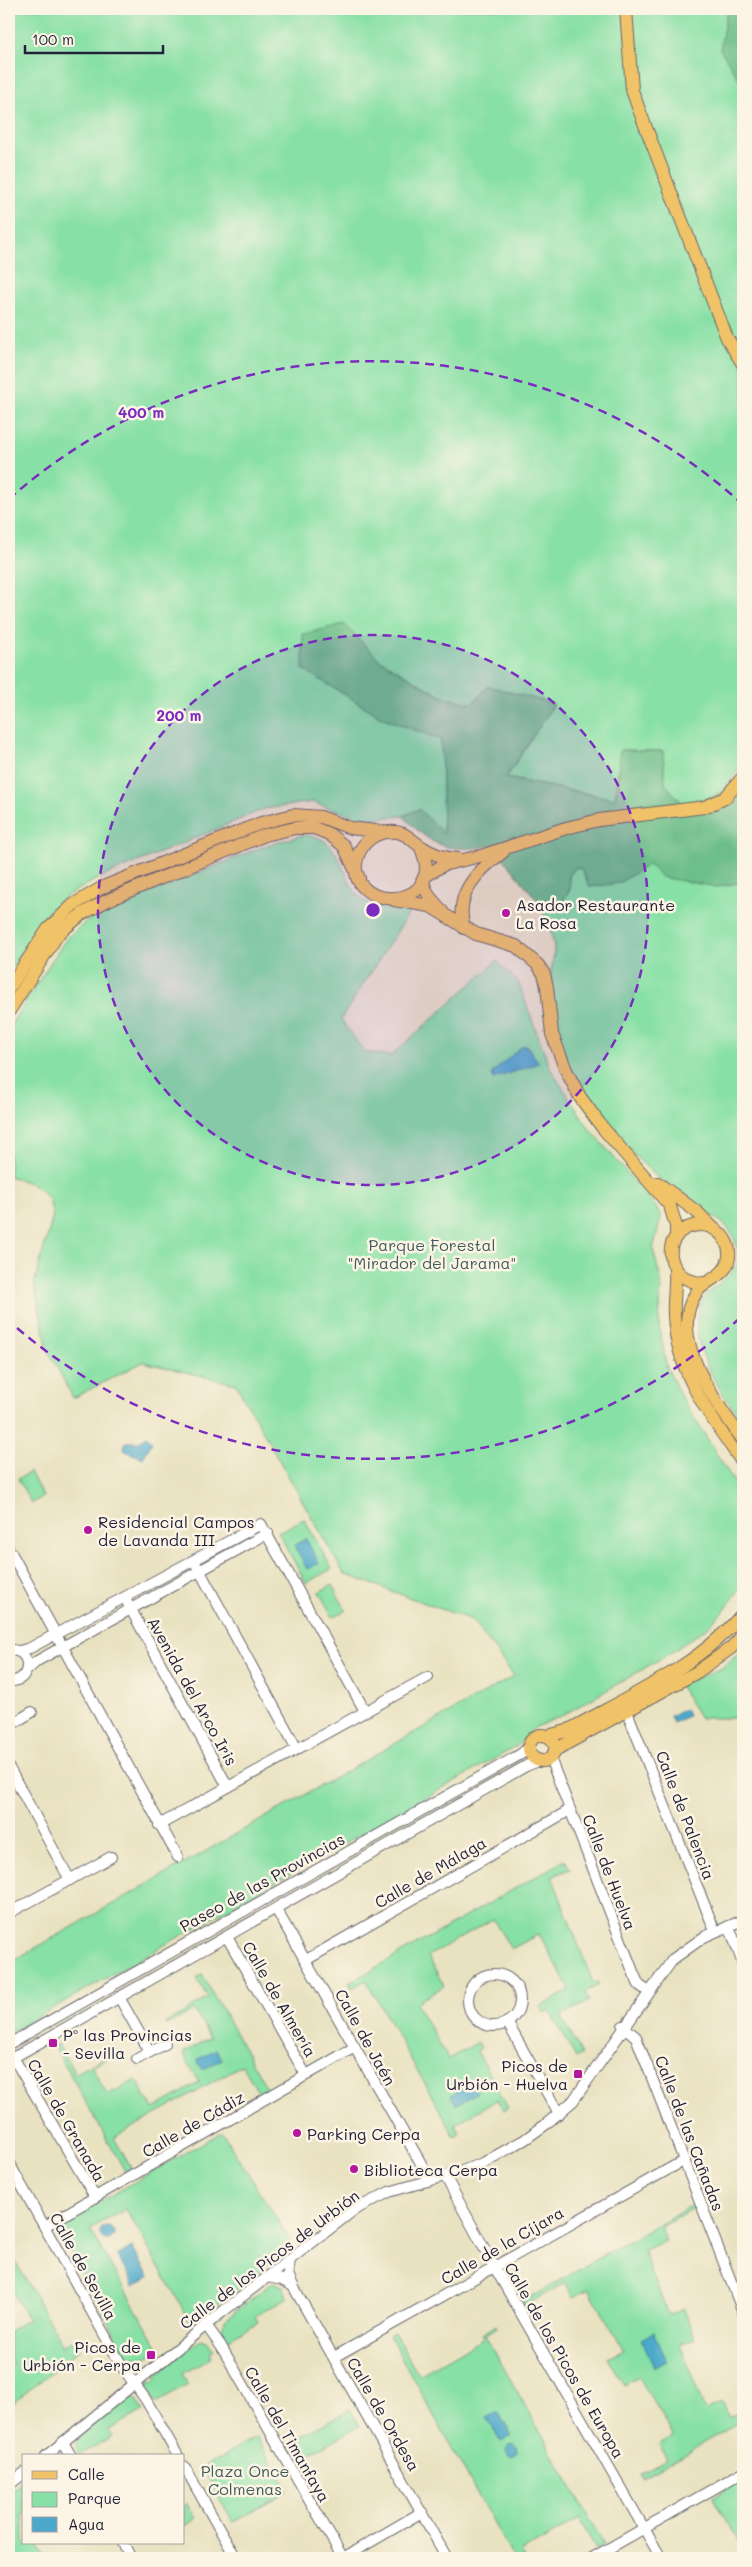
<svg xmlns="http://www.w3.org/2000/svg" width="752" height="2567" font-family="Mali,sans-serif">
<style>
.green{fill:#87e0a5;stroke:#548170}
.forest{fill:#6dbe8a;stroke:#487062}
.water{fill:#4ca9cb;stroke:#376683}
.lines{fill:none;stroke-linecap:round;stroke-linejoin:round}
.minor-casing{stroke:#68656a;stroke-width:12}
.major-casing{stroke:#68656a;stroke-width:14}
.minor{stroke:#fff;stroke-width:10}
.major{stroke:#f1c369;stroke-width:12}
.ring{fill:none;stroke:#7b2cbf;stroke-width:2.5;stroke-dasharray:9 6}
.poi-dot{fill:#b5179e;stroke:#fcf5e5;stroke-width:2}
.labels{text-anchor:middle;dominant-baseline:central;stroke-width:5;stroke-linejoin:round;paint-order:stroke}
.poi-label{font-size:16px;fill:#22223b;stroke:#fcf5e5;text-anchor:start}
.park-label{font-size:16px;fill:#405b5b;stroke:#fcf5e5}
.street-label{font-size:16px;fill:#22223b;stroke:#fcf5e5}
.centre{fill:#7b2cbf;stroke:#fcf5e5;stroke-width:2.5}
.ring-label{font-size:15px;text-anchor:middle;font-weight:bold;fill:#7b2cbf;stroke:#fcf5e5;stroke-width:5;stroke-linejoin:round;paint-order:stroke}
</style>
<rect width="100%" height="100%" fill="#fcf5e5"/>
<filter id="ink" filterUnits="userSpaceOnUse"><feTurbulence type="fractalNoise" baseFrequency=".02" numOctaves="2"/><feDisplacementMap in="SourceGraphic" scale="10" xChannelSelector="R" yChannelSelector="G"/><feConvolveMatrix kernelMatrix="1 2 1 2 8 2 1 2 1" color-interpolation-filters="sRGB"/></filter>
<filter id="wash" filterUnits="userSpaceOnUse"><feTurbulence type="fractalNoise" baseFrequency=".0096" numOctaves="4" result="noise"/><feDisplacementMap in="SourceGraphic" scale="20" xChannelSelector="R" yChannelSelector="G"/><feGaussianBlur stdDeviation="1.12" result="paint"/><feColorMatrix in="noise" values="0 0 0 0 0 0 0 0 0 0 0 0 0 0 0 0 0 1.4 0 .05"/><feComposite in="paint" operator="in"/></filter>
<g filter="url(#wash)">
<rect width="100%" height="100%" fill="#e9e2c1"/>
<g class="green">
<path d="M9 9H743V760C728 791 717 799 683 804L665 784 663 751 620 750 615 799 506 778 554 704H472L441 696 380 660 344 624 381 717 441 740 443 833 419 809 403 816 375 818 356 817 312 802 264 809 97 879 65 897 42 919 9 972Z"/>
<path d="M304 835C310 836 318 837 323 840 345 854 344 888 365 901 379 909 396 908 411 910L341 1019 364 1052 391 1056 497 961 518 982 551 1070 589 1128 656 1207 661 1217 653 1249 661 1281 659 1327 667 1368 681 1397 743 1496 742 1585 725 1610 709 1626 669 1654 602 1693 563 1715 534 1728 517 1746 9 2033V1963L514 1676 472 1620 344 1574 236 1384 143 1362 73 1398 48 1350 34 1284 53 1216 49 1199 35 1185 9 1176V1027L66 939 87 921 107 910 267 845Z"/>
<path d="M649 864 717 887 743 882V1422C720 1391 687 1346 700 1305 707 1283 748 1277 736 1245 735 1240 733 1234 730 1231 723 1220 707 1214 696 1207 679 1195 661 1181 646 1167 620 1142 597 1112 578 1081 559 1052 550 1011 551 976 551 967 554 958 554 950 553 932 545 916 537 900L562 902 570 889 569 876 576 867 582 870Z"/>
<polygon points="30,1472 43,1497 31,1503 18,1479"/>
<polygon points="304,1519 332,1569 306,1583 278,1532"/>
<polygon points="332,1585 346,1610 333,1617 319,1592"/>
<polygon points="743,1650 743,1718 700,1718 679,1685 722,1668"/>
<polygon points="565,1860 570,1869 552,1876 593,1983 597,1982 599,1985 585,1992 589,2001 561,2016 582,2054 576,2058 549,2010 544,2013 540,2007 570,1990 539,1934 511,1949 493,1919 428,1956 444,1986 416,2003 448,2059 478,2042 481,2048 477,2051 508,2108 504,2110 497,2100 455,2124 460,2134 455,2137 366,1980 352,1988 349,1983"/>
<polygon points="202,1975 268,2090 260,2095 242,2065 114,2138 131,2168 125,2171 54,2046 58,2044 75,2074 118,2050 119,2052 92,2067 107,2095 136,2080 153,2109 199,2083 183,2053 210,2038 194,2010 167,2025 166,2023 208,1998 197,1978"/>
<polygon points="222,2132 293,2245 192,2325 126,2209 90,2229 160,2351 146,2357 128,2358 57,2229 59,2225"/>
<polygon points="694,2204 696,2207 660,2226 666,2241 643,2250 668,2315 684,2309 695,2339 680,2345 705,2410 722,2403 728,2418 743,2412 743,2420 643,2478 641,2474 667,2459 659,2445 674,2437 639,2377 624,2385 608,2357 623,2349 589,2289 574,2297 565,2283 524,2306 522,2302"/>
<polygon points="9,2250 63,2346 73,2340 80,2349 9,2406 9,2367 13,2364 9,2356 9,2331 28,2319 9,2286"/>
<polygon points="273,2282 283,2286 287,2298 255,2316 258,2322 227,2340 222,2329 224,2320"/>
<polygon points="496,2325 497,2327 485,2335 604,2544 596,2549 579,2519 521,2552 525,2558 513,2558 389,2335 394,2332 419,2375 484,2338 482,2334"/>
<polygon points="202,2339 207,2341 214,2350 210,2352 212,2357 182,2374 188,2384 156,2403 148,2388 148,2380 153,2382 157,2378 156,2375"/>
<polygon points="129,2397 136,2399 143,2411 109,2430 112,2436 80,2455 75,2446 78,2436"/>
<polygon points="350,2409 360,2426 300,2459 291,2442"/>
<polygon points="257,2437 288,2491 233,2522 203,2468"/>
<polygon points="743,2478 743,2550 713,2497"/>
<polygon points="24,2480 24,2516 21,2517 24,2521 24,2543 36,2543 45,2558 9,2558 9,2493"/>
<polygon points="187,2503 196,2519 184,2526 184,2505"/>
</g>
<g class="forest">
<polygon points="727,9 743,9 743,86 720,49"/>
<path d="M344 624 380 660 441 696 472 704 488 686 554 704 506 778 615 799 618 788 620 750 663 751 665 784 683 804 700 802 717 795 728 786 743 781V882L717 887 661 877 649 864 619 883 590 887 582 870 576 867 569 876 570 889 562 902 537 900 503 858 488 846C446 853 432 846 403 816L419 809 443 833 441 740 381 717 303 669V634Z"/>
</g>
<g class="water">
<polygon points="522,1046 527,1046 539,1063 493,1079 492,1073"/>
<polygon points="147,1436 152,1442 143,1458 125,1451 124,1447 126,1442 138,1442"/>
<polygon points="306,1539 319,1563 307,1569 294,1545"/>
<polygon points="685,1709 688,1716 673,1723 670,1716"/>
<polygon points="216,2049 222,2059 203,2070 197,2060"/>
<polygon points="472,2084 477,2093 456,2105 451,2095"/>
<circle cx="107" cy="2233" r="7"/>
<polygon points="132,2247 149,2277 134,2286 117,2256"/>
<polygon points="654,2332 667,2361 654,2367 641,2339"/>
<polygon points="498,2412 512,2436 501,2442 487,2418"/>
<circle cx="512" cy="2451" r="5.5"/>
</g>
</g>
<g filter="url(#ink)">
<g class="lines">
<g class="minor-casing">
<g id="minor">
<polyline points="9,1549 178,1857"/>
<polyline points="197,1566 297,1749"/>
<polyline points="128,1604 228,1787"/>
<path d="M9 1650C33 1648 33 1683 9 1681"/>
<polyline points="19,1651 30,1648 261,1524 365,1711"/>
<polyline points="27,1670 37,1661 268,1533"/>
<polyline points="626,1709 715,1931"/>
<polyline points="9,1726 32,1712"/>
<polyline points="550,1758 634,1974 639,1985 649,1992"/>
<polyline points="9,1768 70,1880"/>
<polyline points="159,1825 428,1677"/>
<polyline points="276,1909 423,2167 428,2181"/>
<polyline points="9,1913 111,1857"/>
<polyline points="729,1926 743,1964"/>
<polyline points="227,1937 306,2075"/>
<polyline points="306,1960 570,1810"/>
<circle cx="494" cy="2000" r="26"/>
<polyline points="119,1997 150,2052"/>
<polyline points="507,2022 559,2114"/>
<polyline points="623,2026 636,2037 743,2312"/>
<polyline points="9,2044 521,1754 530,1746"/>
<polyline points="13,2057 95,2197"/>
<polyline points="137,2059 165,2044"/>
<polyline points="9,2060 526,1766 541,1760"/>
<polyline points="9,2163 123,2368 146,2400 178,2456"/>
<polyline points="445,2176 491,2261 661,2558"/>
<polyline points="45,2226 355,2047"/>
<polyline points="290,2260 288,2274 293,2286 447,2558"/>
<polyline points="268,2277 282,2280 293,2286"/>
<polyline points="206,2325 221,2346 343,2558"/>
<polyline points="334,2357 685,2160"/>
<polyline points="63,2442 71,2456"/>
<polyline points="46,2456 221,2313 354,2210 389,2192 462,2171 483,2163 524,2140 545,2125 573,2101 673,1959 704,1937 743,1920"/>
<polyline points="184,2466 236,2558"/>
<polyline points="9,2485 24,2473"/>
<polyline points="123,2543 131,2558"/>
<polyline points="343,2558 422,2512"/>
<polyline points="592,2558 743,2472"/>
</g>
</g>
<g class="major-casing">
<g id="major">
<polyline points="626,9 632,90 638,107 727,338 743,364"/>
<path d="M420 846C453 916 335 913 359 853 364 841 376 832 389 832 405 830 410 840 422 847 433 855 444 858 458 859"/>
<polyline points="424,877 443,865 484,855 566,828 599,820 705,807 725,798 743,777"/>
<polyline points="422,881 429,896 442,911"/>
<polyline points="394,900 430,906 476,934 516,946 538,965 544,974 547,987 552,1034 566,1070 580,1097 602,1127 670,1206 676,1226 676,1237"/>
<path d="M464 928C454 894 477 871 503 852"/>
<polyline points="9,988 48,929 73,905 103,887 261,823 293,815 321,817 350,828 384,832"/>
<polyline points="9,1011 58,934 82,914 108,900 265,835 295,828 314,828 329,834 344,846 359,878"/>
<polyline points="658,1183 697,1212 712,1227"/>
<path d="M675 1270C676 1286 673 1301 674 1316 677 1375 711 1417 743 1463"/>
<path d="M706 1283C667 1285 657 1234 693 1226 713 1221 731 1238 729 1258 726 1278 706 1278 696 1293 666 1338 717 1404 743 1440"/>
<circle cx="542" cy="1748" r="13"/>
<path d="M547 1736 567 1731C628 1697 698 1667 743 1613"/>
<polyline points="555,1750 697,1672 731,1648 743,1635"/>
</g>
</g>
<use href="#minor" class="minor"/>
<use href="#major" class="major"/>
</g>
</g>
<circle cx="373" cy="910" r="275" fill="#7b2cbf" fill-opacity=".12"/>
<g class="ring">
<circle cx="373" cy="910" r="275"/>
<path d="M740 1318A549 549 0 0 1 9 1321M9 499A549 549 0 0 1 740 502"/>
</g>
<g class="poi-dot">
<circle cx="506" cy="913" r="5"/>
<circle cx="88" cy="1530" r="5"/>
<rect x="48" y="2038" width="10" height="10" rx="2.5"/>
<rect x="573" y="2069" width="10" height="10" rx="2.5"/>
<circle cx="297" cy="2133" r="5"/>
<circle cx="354" cy="2169" r="5"/>
<rect x="146" y="2350" width="10" height="10" rx="2.5"/>
</g>
<g class="labels">
<g class="poi-label">
<text x="516" y="904">Asador Restaurante<tspan x="516" dy="18">La Rosa</tspan></text>
<text x="98" y="1521">Residencial Campos<tspan x="98" dy="18">de Lavanda III</tspan></text>
<text x="63" y="2034">Pº las Provincias<tspan x="63" dy="18">- Sevilla</tspan></text>
<text x="568" y="2065" text-anchor="end">Picos de<tspan x="568" dy="18">Urbión - Huelva</tspan></text>
<text x="307" y="2133">Parking Cerpa</text>
<text x="364" y="2169">Biblioteca Cerpa</text>
<text x="141" y="2346" text-anchor="end">Picos de<tspan x="141" dy="18">Urbión - Cerpa</tspan></text>
</g>
<g class="park-label">
<text x="432" y="1244">Parque Forestal<tspan x="432" dy="18">"Mirador del Jarama"</tspan></text>
<text x="245" y="2470">Plaza Once<tspan x="245" dy="18">Colmenas</tspan></text>
</g>
<g class="street-label">
<text transform="translate(193 1691) rotate(61)">Avenida del Arco Iris</text>
<text transform="translate(686 1815) rotate(69)">Calle de Palencia</text>
<text transform="translate(430 1872) rotate(-30)">Calle de Málaga</text>
<text transform="translate(610 1872) rotate(69)">Calle de Huelva</text>
<text transform="translate(262 1882) rotate(-29)">Paseo de las Provincias</text>
<text transform="translate(280 1999) rotate(60)">Calle de Almería</text>
<text transform="translate(366 2037) rotate(61)">Calle de Jaén</text>
<text transform="translate(67 2120) rotate(60)">Calle de Granada</text>
<text transform="translate(193 2124) rotate(-30)">Calle de Cádiz</text>
<text transform="translate(690 2133) rotate(69)">Calle de las Cañadas</text>
<text transform="translate(502 2245) rotate(-30)">Calle de la Cíjara</text>
<text transform="translate(269 2259) rotate(-37)">Calle de los Picos de Urbión</text>
<text transform="translate(84 2266) rotate(61)">Calle de Sevilla</text>
<text transform="translate(565 2360) rotate(60)">Calle de los Picos de Europa</text>
<text transform="translate(384 2414) rotate(60)">Calle de Ordesa</text>
<text transform="translate(288 2434) rotate(60)">Calle del Timanfaya</text>
</g>
</g>
<circle cx="373" cy="910" r="8" class="centre"/>
<g class="ring-label">
<text x="141" y="418">400 m</text>
<text x="179" y="721">200 m</text>
</g>
<rect width="752" height="2567" fill="none" stroke="#fcf5e5" stroke-width="30"/>
<rect x="22" y="2454" width="162" height="90" fill="#fcf5e5" stroke="#a5a1a1"/>
<rect x="32" y="2471" width="25" height="8" fill="#f1c369" stroke="#a5a1a1"/>
<text x="68" y="2480" font-size="15" fill="#22223b">Calle</text>
<rect x="32" y="2492" width="25" height="15" fill="#87e0a5" stroke="#a5a1a1"/>
<text x="68" y="2504" font-size="15" fill="#22223b">Parque</text>
<rect x="32" y="2517" width="25" height="15" fill="#4ca9cb" stroke="#a5a1a1"/>
<text x="68" y="2530" font-size="15" fill="#22223b">Agua</text>
<path d="M25 45v8h138v-8" fill="none" stroke="#22223b" stroke-width="2.5"/>
<text x="32" y="45" font-size="15" fill="#22223b" stroke="#fcf5e5" stroke-width="4" paint-order="stroke">100 m</text>
</svg>
